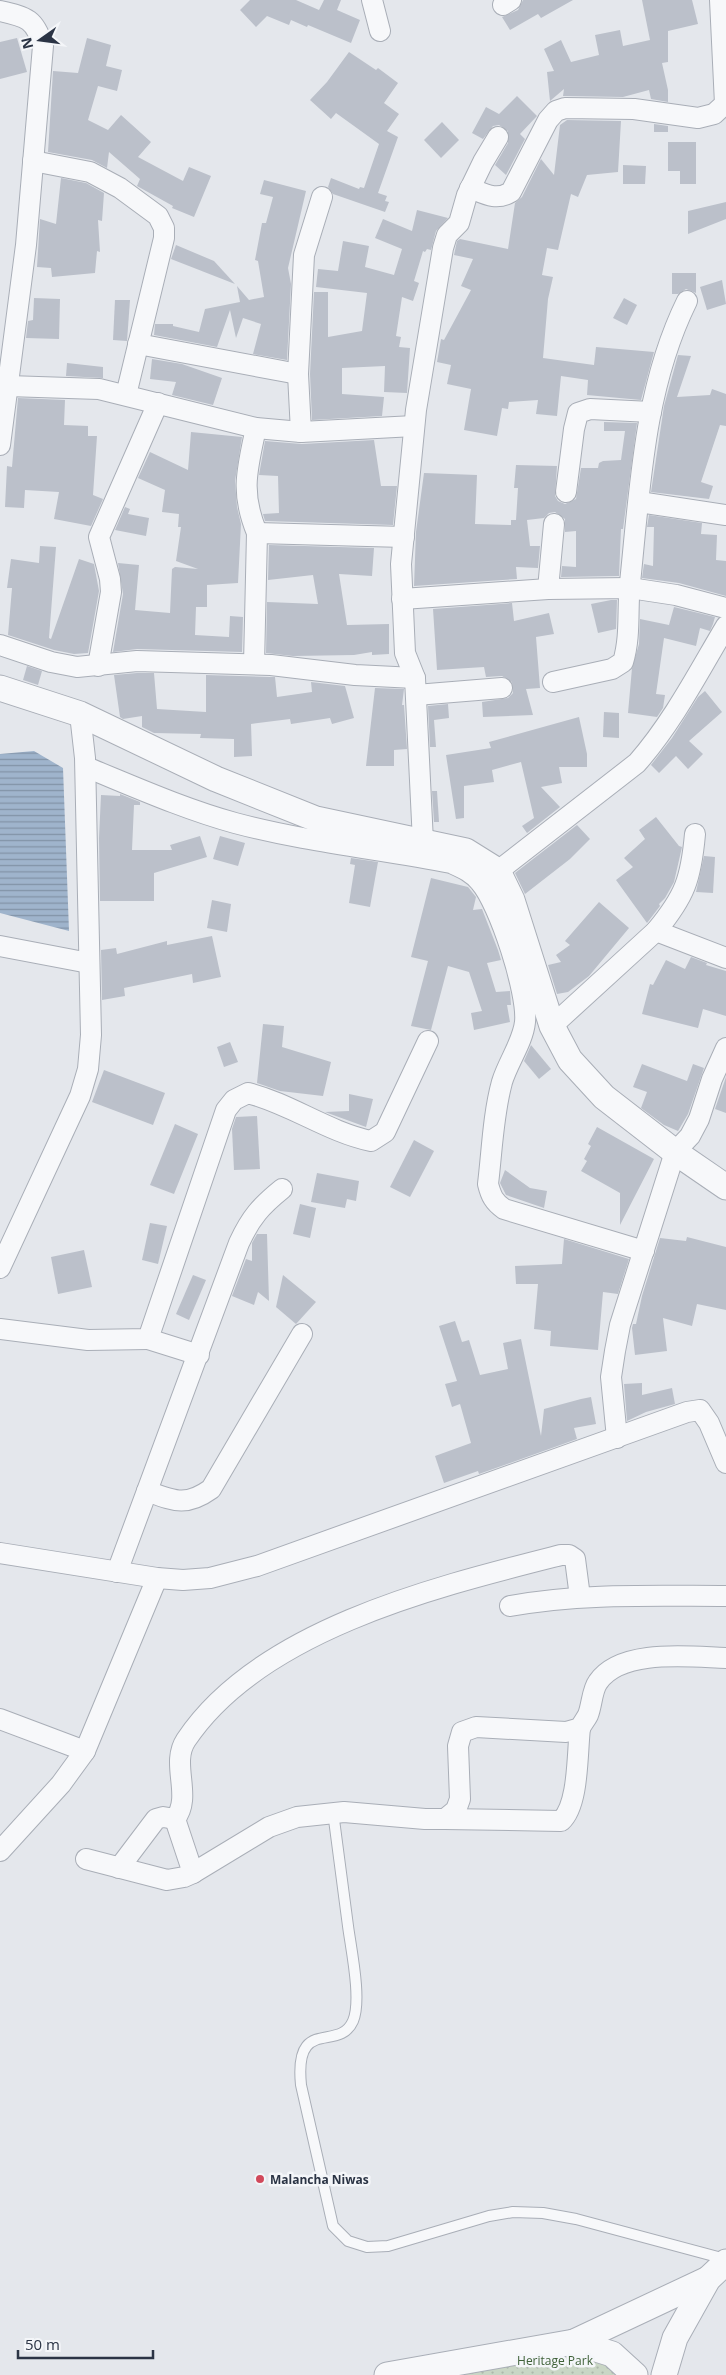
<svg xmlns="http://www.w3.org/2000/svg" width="726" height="2375" font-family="'Open Sans',sans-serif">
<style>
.green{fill:url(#green-dots)}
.water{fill:url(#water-rules)}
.building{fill:#bbc0ca}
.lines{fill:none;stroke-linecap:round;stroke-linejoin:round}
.service-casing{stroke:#a9aeb7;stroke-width:12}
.minor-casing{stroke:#a9aeb7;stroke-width:22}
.tertiary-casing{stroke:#a9aeb7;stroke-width:27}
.service{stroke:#f7f8fa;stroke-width:10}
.minor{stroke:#f7f8fa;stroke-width:20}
.tertiary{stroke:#f7f8fa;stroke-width:25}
.poi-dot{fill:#d1495b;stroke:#f4f6f9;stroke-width:2}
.labels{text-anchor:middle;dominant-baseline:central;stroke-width:5;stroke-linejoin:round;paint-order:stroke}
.poi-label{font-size:12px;font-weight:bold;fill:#2b3445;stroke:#f4f6f9;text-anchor:start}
.park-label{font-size:12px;fill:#3f6138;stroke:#f4f6f9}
</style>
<defs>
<pattern id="green-dots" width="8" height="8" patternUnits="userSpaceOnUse" patternTransform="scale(1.25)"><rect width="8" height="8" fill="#c9d6c5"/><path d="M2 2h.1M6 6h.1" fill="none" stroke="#adb8ab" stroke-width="1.8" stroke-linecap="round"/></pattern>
<pattern id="water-rules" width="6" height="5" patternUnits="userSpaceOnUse" patternTransform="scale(1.25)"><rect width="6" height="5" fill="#9fb4cc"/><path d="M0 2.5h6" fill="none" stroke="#8293a7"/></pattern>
</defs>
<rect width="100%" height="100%" fill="#e4e7ec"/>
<polygon class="green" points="604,2351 627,2375 391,2375"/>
<polygon class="water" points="34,751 63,768 69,931 0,913 0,754"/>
<g class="building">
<polygon points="250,0 296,0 319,10 324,0 341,0 337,10 360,20 351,43 308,25 307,27 291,20 289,25 267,16 256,27 240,10"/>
<polygon points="523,0 573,0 541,18 538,14 510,30 502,17 518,10"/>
<polygon points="642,0 692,0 698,24 668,31 668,62 662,63 668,90 668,102 651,99 649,90 623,97 563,96 564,89 550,101 547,72 554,71 544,49 561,40 571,62 599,55 595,35 620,30 623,46 650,40"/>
<polygon points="17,38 27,72 0,79 0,42"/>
<polygon points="87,38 111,45 106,66 122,70 117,91 98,86 88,120 108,130 121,115 151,142 138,157 183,181 189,167 211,176 194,217 172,208 173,206 137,186 140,179 109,152 107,168 92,160 48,152 53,71 78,73"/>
<polygon points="349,52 376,70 378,68 398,83 384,103 399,114 387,131 398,137 378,193 387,196 385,201 389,202 385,212 333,194 328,187 331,178 359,189 360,187 364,188 379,144 336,113 331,119 310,100 327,82"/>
<polygon points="517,96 537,116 520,134 525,139 506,175 495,165 508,143 508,131 499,125 493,126 483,139 472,133 486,107 499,114"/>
<polygon points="567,120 621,121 618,172 587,175 578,197 571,194 558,250 547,248 542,275 553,277 548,299 543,358 594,365 596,347 654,352 641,400 587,395 588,380 561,376 557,416 536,414 538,400 509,402 508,409 502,408 497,436 464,430 471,389 447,384 451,365 437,362 441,339 444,340 471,290 461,286 473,259 454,255 457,241 460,239 508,249 515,203 522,197 541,159 554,175 560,125"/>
<polygon points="442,122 459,140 441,158 424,140"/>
<polygon points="654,124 668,126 668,132 654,132"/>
<polygon points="668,142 696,142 696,184 680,184 680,171 668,171"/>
<polygon points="623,165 646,166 645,184 623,184"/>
<polygon points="61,178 86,183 104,193 102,221 98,220 100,252 97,251 95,273 52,277 51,268 37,267 40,219 56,224"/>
<polygon points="264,180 306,191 288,268 291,284 287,360 253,354 261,324 243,318 236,338 230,310 217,347 154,335 155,324 173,324 173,326 199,332 205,309 240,302 237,286 249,300 264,297 258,261 255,260 262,223 266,223 273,197 260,194"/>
<polygon points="726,202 726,219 688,234 688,211"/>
<polygon points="417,210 448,218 436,231 431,250 427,249 425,252 423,251 414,281 419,283 413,301 402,297 396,336 401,337 399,347 410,348 407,393 384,392 385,366 342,368 342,394 384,397 382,416 312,420 310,374 314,292 328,292 328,337 362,331 367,293 316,287 318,269 338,271 343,241 369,246 365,267 394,275 402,249 375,238 383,219 412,231"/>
<polygon points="176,245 214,261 235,284 171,259"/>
<polygon points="672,273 696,273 696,293 686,289 678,294 672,294"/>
<polygon points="722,280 726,304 707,310 700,287"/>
<polygon points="34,298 60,299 59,339 26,338 28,321 33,320"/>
<polygon points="624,298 637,305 627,325 613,318"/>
<polygon points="115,300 130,300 127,341 113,340"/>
<polygon points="678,355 691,356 677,397 710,395 712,389 726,394 726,426 720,425 701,482 713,486 709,499 651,492 664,406"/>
<polygon points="152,359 182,364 222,378 213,405 172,395 176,382 150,379"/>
<polygon points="67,363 103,367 103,378 66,376"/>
<polygon points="18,398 65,400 64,425 88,426 88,436 97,436 93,495 103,499 91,526 54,519 59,492 25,490 24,508 5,507 7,466 12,467"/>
<polygon points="604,422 637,423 623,529 621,529 619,576 561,577 562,566 576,567 576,531 565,532 565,519 555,512 549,513 544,518 527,520 530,546 540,546 538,568 516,567 517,579 414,586 416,532 424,473 477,475 475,524 511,525 511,520 516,520 518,488 514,488 516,465 557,466 555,496 558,501 565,504 576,499 581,468 598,468 599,463 603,461 621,460 625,431 604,431"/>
<polygon points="191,432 242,437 235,481 237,507 241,524 238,583 207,585 207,607 196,607 195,635 229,637 230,616 243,617 242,652 137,649 113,652 123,594 118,563 139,565 135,610 170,613 172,569 175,567 198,569 176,561 181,527 178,527 179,514 162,512 165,490 138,478 150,452 188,470"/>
<polygon points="374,440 381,486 397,486 393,525 265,521 263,514 279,513 278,476 259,475 265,441 302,444"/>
<polygon points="125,507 130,509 128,514 149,518 146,536 115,530"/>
<polygon points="649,515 702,523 701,534 717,535 716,560 726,561 726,596 679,583 642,578 644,564 653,566 654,527 647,527"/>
<polygon points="269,545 374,548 372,576 339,574 347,625 389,624 389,654 372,655 372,652 354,655 293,656 266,653 267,602 318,604 313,575 268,580"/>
<polygon points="40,546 56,547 49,638 51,639 79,559 94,564 99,591 88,653 74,654 54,650 8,635 12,588 7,588 11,559 39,563"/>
<polygon points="611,600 617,600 616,629 598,633 591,604"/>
<polygon points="512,603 514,621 549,613 554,634 536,637 540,688 526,689 533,715 483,717 482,702 508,698 513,693 512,682 502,676 486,677 484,667 437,670 433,609"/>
<polygon points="674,607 715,617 713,624 710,631 700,628 696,646 664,638 656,694 665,695 663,708 657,717 628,713 632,668 639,644 640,619 669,625"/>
<polygon points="27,666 42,671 38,685 23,680"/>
<polygon points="137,673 154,673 157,709 206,712 206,675 270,677 275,677 277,697 312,692 311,682 345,686 354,718 332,724 330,718 291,724 290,719 251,724 252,756 234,757 234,739 200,738 201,734 154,733 142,727 142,716 123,719 120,717 114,675"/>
<polygon points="375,688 404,689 402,705 404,705 407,749 394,750 394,766 366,766"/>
<polygon points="705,691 722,712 689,741 703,754 688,769 676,756 659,773 651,765 672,738 698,697"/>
<polygon points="448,704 449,718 434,720 436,747 430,747 428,706"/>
<polygon points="604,712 619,713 619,738 603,737"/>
<polygon points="579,717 587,754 587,767 559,767 562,783 541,787 560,807 527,833 522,826 534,818 521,762 492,770 494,782 464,786 464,818 456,819 446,755 491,748 489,742"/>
<polygon points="432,791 437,791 439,822 434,822"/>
<polygon points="120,794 140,802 140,805 134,805 132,850 172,850 170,845 200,836 207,857 154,873 154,901 100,901 99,838 101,795 120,796"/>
<polygon points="656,817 679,846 682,847 674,882 665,898 659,904 660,906 647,923 616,880 633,867 624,858 645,839 639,830"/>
<polygon points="577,825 590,839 570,859 525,894 515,873"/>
<polygon points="220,836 245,843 238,866 213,859"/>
<polygon points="704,856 715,857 713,893 696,892"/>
<polygon points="351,858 378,862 370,907 349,903 355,865 350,864"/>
<polygon points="431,878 468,887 476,897 473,910 482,909 498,950 501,960 487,963 496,992 510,991 511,1005 507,1005 510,1022 474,1030 471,1013 482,1011 469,972 448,966 431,1030 411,1026 428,961 411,957"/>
<polygon points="212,900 231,904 227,932 207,928"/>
<polygon points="599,902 629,928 589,976 568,992 557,994 548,965 561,962 556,955 570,945 565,941"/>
<polygon points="212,936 221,977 193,983 192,974 124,988 125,996 102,1000 101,950 116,948 117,954 167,941 167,945"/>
<polygon points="691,957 707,963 706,965 726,971 726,1016 703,1009 698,1028 642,1014 650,984 653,985 666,960 685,969"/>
<polygon points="263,1024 284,1026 282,1047 331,1062 323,1096 280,1091 257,1083"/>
<polygon points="230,1042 238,1062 224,1067 217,1047"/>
<polygon points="531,1045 551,1069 539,1079 524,1061"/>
<polygon points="642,1064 687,1081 693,1064 704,1068 688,1114 678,1131 664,1125 641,1108 647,1092 633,1087"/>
<polygon points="104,1070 165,1093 153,1125 92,1102"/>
<polygon points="726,1077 726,1113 715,1109"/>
<polygon points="349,1094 373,1099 366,1127 325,1112 349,1111"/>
<polygon points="257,1116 260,1169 234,1170 232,1129 236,1117"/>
<polygon points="175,1124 198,1134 174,1194 150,1185"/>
<polygon points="597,1127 654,1159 620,1225 620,1193 581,1171 587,1161 584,1159 591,1146 588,1144"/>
<polygon points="414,1140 434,1151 410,1197 390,1187"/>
<polygon points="505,1170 530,1188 547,1191 544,1208 506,1195 500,1183"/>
<polygon points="317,1173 359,1181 356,1201 347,1199 345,1208 311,1202"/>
<polygon points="300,1204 316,1208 310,1238 293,1234"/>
<polygon points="150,1223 167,1226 158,1264 142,1260"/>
<polygon points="257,1234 267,1234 269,1301 258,1292 254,1305 232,1296 246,1259 252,1261 252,1243"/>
<polygon points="687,1237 726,1247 726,1310 697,1304 692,1326 663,1318 667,1351 635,1355 632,1328 633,1324 636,1324 642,1296 660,1238 686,1241"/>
<polygon points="564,1239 629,1259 618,1294 603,1292 598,1350 550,1346 551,1331 534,1329 538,1284 516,1284 515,1266 562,1264"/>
<polygon points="84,1250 92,1287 58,1294 51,1257"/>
<polygon points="193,1275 206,1280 189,1320 176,1314"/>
<polygon points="283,1275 316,1302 296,1324 276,1307"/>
<polygon points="455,1321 462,1342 469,1340 480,1375 508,1369 503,1343 521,1339 541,1436 544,1409 581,1399 591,1397 596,1424 574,1428 577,1439 479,1474 478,1471 444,1483 435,1456 471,1443 460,1404 452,1407 445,1384 457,1381 439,1326"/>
<polygon points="642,1383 642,1395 672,1388 675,1404 646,1412 627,1421 624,1384"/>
</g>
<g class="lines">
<g class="service-casing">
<path id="service" d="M333 1812C338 1850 343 1888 348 1926 351 1949 362 2000 353 2021 339 2053 294 2015 301 2085L333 2226 348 2241 367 2247 388 2246 489 2216 513 2212 543 2213 576 2219 725 2259"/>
</g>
<g class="minor-casing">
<g id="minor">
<polyline points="372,0 380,31"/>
<polyline points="503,5 511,0"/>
<path d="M0 11C27 17 35 19 43 46L26 245 0 445"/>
<polyline points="33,161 90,172 120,188 158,216 164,228 164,238 126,395"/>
<path d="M470 188C485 194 496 201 511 192L548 120 556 111 565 108 634 109 698 118 714 114 725 104 720 0"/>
<polyline points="138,344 298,374"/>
<polyline points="8,386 99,389 256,428 301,432 414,426"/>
<polyline points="301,432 298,374 304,255 322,197"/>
<polyline points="566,492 574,429 578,413 590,409 651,412"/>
<polyline points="639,502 726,515"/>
<polyline points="257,533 404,537"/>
<polyline points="548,589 554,524"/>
<polyline points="402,599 548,589 630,588 676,595 726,608"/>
<polyline points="0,645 51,662 77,667 137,661 271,665 355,675 415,678"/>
<path d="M254 664 257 533C240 492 247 470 256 428"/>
<polyline points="98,666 111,592 110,579 99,537 158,403"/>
<path d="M553 682 612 669 623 662C631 636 627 609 630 583 640 487 644 388 687 301"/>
<polyline points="416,695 502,688"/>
<path d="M86 767C135 787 184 809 235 823 306 842 379 849 451 863 462 868 472 872 480 882 499 903 528 993 525 1022 523 1042 508 1062 502 1082 493 1115 492 1151 488 1184 491 1196 494 1202 504 1209L644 1251"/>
<polyline points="423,842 415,678 405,653 401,564 416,410 443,248 447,235 459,223 467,195 483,162 498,137"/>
<path d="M498 871 637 763C673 722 698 673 726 626"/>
<polyline points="656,931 726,958"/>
<polyline points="0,946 89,963"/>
<path d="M552 1026 656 931C685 896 691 879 695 834"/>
<polyline points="0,1268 80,1096 88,1069 91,1035 85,758 80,714"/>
<path d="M0 1329 88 1340 148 1339 226 1110 234 1100 248 1093C291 1104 328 1132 371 1141L385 1132 428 1041"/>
<polyline points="148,1339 199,1355"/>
<polyline points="617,1438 611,1377 615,1351 620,1325 675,1152 690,1136 699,1119 712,1079 726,1048"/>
<path d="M147 1491C174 1501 186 1507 211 1489L302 1334"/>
<polyline points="0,1553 157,1578 183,1580 210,1578 257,1566 687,1412 700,1410 709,1423 726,1463"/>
<path d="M117 1572 239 1243C251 1217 261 1206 282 1189"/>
<path d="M510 1606C581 1593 654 1596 726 1596"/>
<polyline points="0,1719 85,1751"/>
<polyline points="175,1819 193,1873"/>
<path d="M445 1819 561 1821C579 1805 577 1753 580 1728"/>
<polyline points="0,1851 61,1784 85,1751 157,1578"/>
<path d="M86 1859 167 1880 184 1877 193 1873 269 1827 297 1817 344 1812 425 1819H445L456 1810 460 1799 458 1746 462 1732 476 1727 566 1732 580 1728C582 1724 586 1719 588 1715 592 1705 592 1690 598 1682 621 1648 691 1657 726 1658"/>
<path d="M119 1868 156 1819 163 1817 175 1819C193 1796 170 1764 186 1740 260 1629 439 1586 561 1555H569L575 1559 580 1597"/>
</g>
</g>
<g class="tertiary-casing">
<g id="tertiary">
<polyline points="0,688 80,714 216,779 316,819 466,851 498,871 512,900 552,1026 570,1060 604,1097 675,1152 726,1187"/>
<polyline points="574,2342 708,2279"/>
<polyline points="387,2375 574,2342 612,2354 635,2375"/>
<polyline points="664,2375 675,2338 708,2279 726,2262"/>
</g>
</g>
<use href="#service" class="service"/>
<use href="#minor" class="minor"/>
<use href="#tertiary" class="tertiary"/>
</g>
<circle class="poi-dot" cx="260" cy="2179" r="5"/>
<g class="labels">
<g class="poi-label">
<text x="270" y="2179">Malancha Niwas</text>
</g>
<g class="park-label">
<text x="555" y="2360">Heritage Park</text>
</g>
</g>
<g transform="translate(40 40) rotate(256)" stroke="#f4f6f9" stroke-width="4" paint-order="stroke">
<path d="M0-4L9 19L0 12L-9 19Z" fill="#2b3445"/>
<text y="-8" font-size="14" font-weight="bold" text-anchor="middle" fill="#2b3445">N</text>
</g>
<path d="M18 2350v8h135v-8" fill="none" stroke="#2b3445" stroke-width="2.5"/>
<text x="25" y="2350" font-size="15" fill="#2b3445" stroke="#f4f6f9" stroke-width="4" paint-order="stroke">50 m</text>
</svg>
